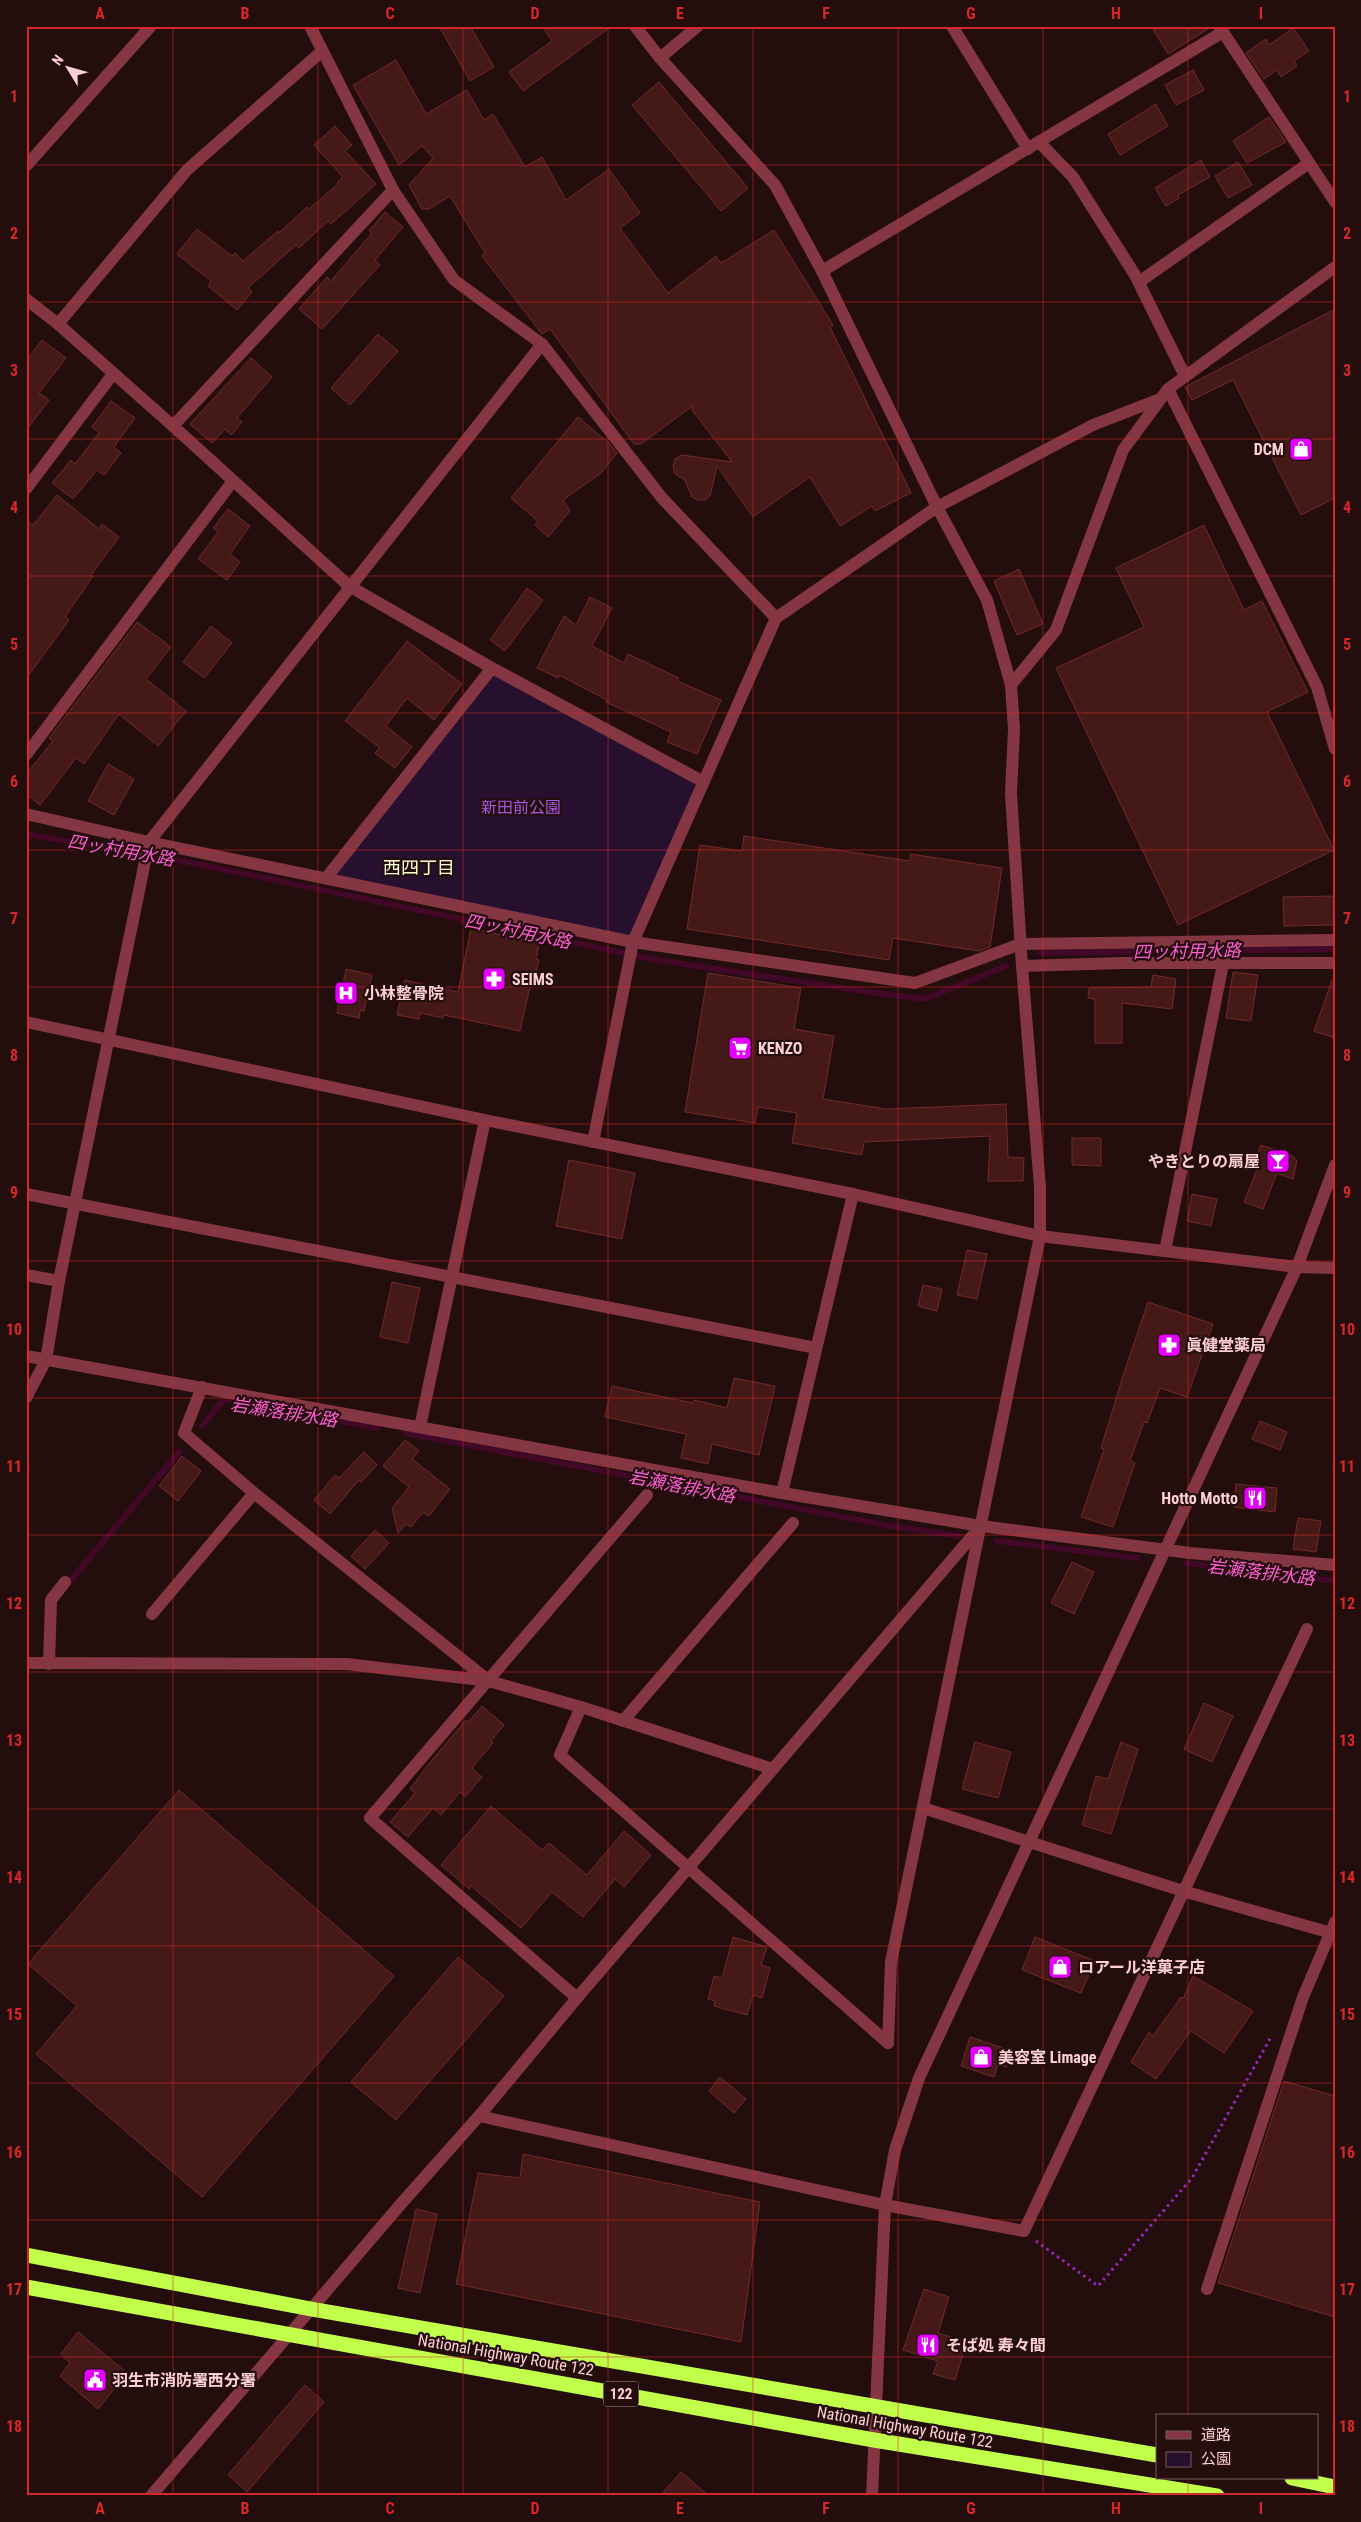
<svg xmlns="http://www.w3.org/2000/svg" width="1361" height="2522" font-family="'Roboto Condensed','Noto Sans JP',sans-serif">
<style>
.green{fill:#27102e}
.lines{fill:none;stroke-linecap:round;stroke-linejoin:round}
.stream{stroke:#420828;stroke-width:6}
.building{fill:#451918;stroke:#722a29}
.path{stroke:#962ab9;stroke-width:3;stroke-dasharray:2.5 4;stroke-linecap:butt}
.minor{stroke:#843642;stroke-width:12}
.highway{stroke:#c2ff4b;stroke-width:15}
.grid{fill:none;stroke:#d62828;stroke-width:1;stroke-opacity:0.55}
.labels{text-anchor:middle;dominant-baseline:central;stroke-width:4.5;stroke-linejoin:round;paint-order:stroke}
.shield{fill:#230d0d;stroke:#bd9698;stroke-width:1}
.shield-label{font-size:15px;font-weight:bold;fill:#ffd0d3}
.poi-label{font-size:16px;font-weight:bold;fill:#ffd0d3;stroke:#230d0d;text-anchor:start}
.park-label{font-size:16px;fill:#a757e4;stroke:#230d0d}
.street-label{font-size:16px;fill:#ffd0d3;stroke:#230d0d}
.water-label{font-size:18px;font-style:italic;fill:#ff5ed2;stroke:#230d0d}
.neighbourhood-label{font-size:18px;fill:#f7ffd2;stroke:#230d0d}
.neatline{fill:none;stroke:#d62828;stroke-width:2}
.grid-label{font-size:16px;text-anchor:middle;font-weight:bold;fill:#d62828}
</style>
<rect width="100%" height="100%" fill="#230d0d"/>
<polygon class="green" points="492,668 702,781 633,942 327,877"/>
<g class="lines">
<g class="stream">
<polyline points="26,834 193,863 657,960 883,994 925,999 1006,966"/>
<polyline points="1040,953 1335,949"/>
<polyline points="202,1426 224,1399 377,1428"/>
<polyline points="405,1433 890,1526 959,1536"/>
<polyline points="997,1541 1137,1558"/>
<polyline points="1186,1563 1335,1581"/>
<polyline points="65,1587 179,1452"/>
</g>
</g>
<g class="building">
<polygon points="439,26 470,26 494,67 470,81"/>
<polygon points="542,26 612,26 523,91 509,72 552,41"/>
<polygon points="1151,26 1211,26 1211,27 1168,54"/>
<polygon points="1293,28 1309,51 1294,61 1297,66 1281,77 1277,70 1264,79 1246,53 1266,39 1269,45"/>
<polygon points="396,60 426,114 467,90 484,120 493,114 525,167 542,157 566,200 609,169 640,213 620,228 668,293 716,256 721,263 774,230 833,325 830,327 911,493 875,511 872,506 840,526 810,477 753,517 717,466 710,496 705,500 698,500 692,497 685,480 675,474 673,467 675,459 682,455 732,462 692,410 694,405 641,444 634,444 550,329 542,334 482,256 485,253 450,196 429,209 422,209 409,185 433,158 422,146 399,165 353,85"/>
<polygon points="1193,70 1204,90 1176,105 1165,85"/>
<polygon points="659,82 748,188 721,211 632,105"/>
<polygon points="1156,104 1168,126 1120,155 1108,134"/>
<polygon points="1269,117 1286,142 1247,163 1233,141"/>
<polygon points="335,126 352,145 345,151 376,184 331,224 328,221 299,248 296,245 248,288 252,292 237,310 208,286 211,281 177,254 197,229 232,256 235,253 243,261 278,231 279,233 307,207 309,209 338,184 337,183 343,177 314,145"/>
<polygon points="1201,160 1210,177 1178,195 1179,198 1166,206 1155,188"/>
<polygon points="1238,162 1252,185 1228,198 1215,176"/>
<polygon points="385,212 403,227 375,260 380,265 322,329 299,309 327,277 331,281 372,233 369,231"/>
<polygon points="1335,309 1335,498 1301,515 1233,380 1192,400 1185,387"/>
<polygon points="378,334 398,351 350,405 331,388"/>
<polygon points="42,340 66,358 39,393 49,400 26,431 26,361"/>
<polygon points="251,358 272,377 237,418 242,422 231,435 225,429 212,443 190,424"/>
<polygon points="111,401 135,418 114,447 121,453 104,475 97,470 73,499 52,483 71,460 75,464 99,433 92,427"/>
<polygon points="578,417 609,443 617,453 601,473 563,500 570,511 548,537 535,525 538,521 511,498"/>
<polygon points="57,495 99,529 102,524 119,537 91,575 93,576 65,617 69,620 26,679 26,520 33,525"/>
<polygon points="228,509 250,526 230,554 240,562 227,580 198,559 218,532 213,528"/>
<polygon points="1204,525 1244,610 1262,601 1308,692 1267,712 1334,850 1178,925 1056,668 1144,627 1116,568"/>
<polygon points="1019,569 1043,624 1017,635 994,581"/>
<polygon points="527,588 543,600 505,651 490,640"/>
<polygon points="590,597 612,608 592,646 624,663 628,654 679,678 677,681 721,700 697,754 667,742 671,732 606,702 607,700 559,675 558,678 537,668 564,616 576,625"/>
<polygon points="137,622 171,647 146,679 186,711 158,746 119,714 84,764 76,758 40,805 26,794 26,774 53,741 49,738"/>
<polygon points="211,626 232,643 204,678 183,662"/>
<polygon points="407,641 462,684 434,720 407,698 386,726 412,747 395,768 375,753 380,748 345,721"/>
<polygon points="108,764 134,779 114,815 88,801"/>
<polygon points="744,836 910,861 911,854 1002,868 990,947 979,951 893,938 889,960 687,929 700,845 742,851"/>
<polygon points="1335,896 1335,925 1284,926 1283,897"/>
<polygon points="471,928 539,943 536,959 539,960 535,977 532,977 520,1031 444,1015 443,1018 420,1013 419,1019 397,1015 405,980 458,992"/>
<polygon points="346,969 372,975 364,1011 360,1010 359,1018 337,1013"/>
<polygon points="1233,972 1258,975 1251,1021 1226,1018"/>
<polygon points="708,973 801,988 794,1029 834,1036 823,1099 886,1109 1006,1104 1008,1157 1024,1158 1023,1181 988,1181 990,1136 864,1142 862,1155 792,1143 797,1113 758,1107 755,1123 685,1112"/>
<polygon points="1153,975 1176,979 1172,1009 1122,1003 1122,1043 1095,1043 1095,999 1088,998 1089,988 1151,987"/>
<polygon points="1332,980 1335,981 1335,1038 1314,1031"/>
<polygon points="1072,1138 1101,1138 1101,1166 1072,1165"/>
<polygon points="1261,1145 1293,1156 1297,1161 1293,1179 1277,1173 1263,1209 1244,1202 1258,1167 1254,1165"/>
<polygon points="569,1160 635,1173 622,1239 556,1226"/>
<polygon points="1192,1194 1217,1199 1211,1226 1187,1221"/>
<polygon points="967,1250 987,1254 977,1299 957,1295"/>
<polygon points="392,1282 420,1288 408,1343 380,1337"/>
<polygon points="923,1285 942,1289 937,1311 918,1306"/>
<polygon points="1148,1302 1213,1324 1187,1397 1160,1388 1147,1423 1144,1422 1130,1461 1135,1463 1113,1527 1081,1517 1104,1449 1101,1448 1123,1376"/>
<polygon points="734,1378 775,1386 759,1455 712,1444 708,1464 681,1458 686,1434 605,1417 612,1386 693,1403 694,1400 727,1408"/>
<polygon points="1260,1421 1287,1432 1280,1450 1252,1439"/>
<polygon points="405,1440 419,1451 412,1459 450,1489 429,1516 423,1512 411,1527 406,1524 398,1533 392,1508 409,1487 383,1466"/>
<polygon points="364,1452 377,1465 361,1482 359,1480 330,1514 314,1500 335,1475 339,1478"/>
<polygon points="182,1456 201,1471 178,1501 159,1486"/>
<polygon points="1236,1484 1277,1488 1275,1512 1234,1507"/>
<polygon points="1298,1518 1321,1521 1316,1552 1293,1549"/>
<polygon points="375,1530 389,1543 365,1569 351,1556"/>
<polygon points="1072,1562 1094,1572 1074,1614 1051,1603"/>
<polygon points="1204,1703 1233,1716 1212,1762 1184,1749"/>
<polygon points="482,1706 504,1725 491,1741 493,1743 472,1768 482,1777 465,1797 460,1792 441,1815 433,1808 408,1837 390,1822 415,1793 410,1789 428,1765 466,1720 468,1722"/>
<polygon points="975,1742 1011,1752 998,1798 962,1789"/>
<polygon points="1121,1742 1138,1749 1111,1834 1082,1825 1096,1776 1108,1779"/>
<polygon points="179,1790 394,1976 202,2197 36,2054 77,2006 28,1964"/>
<polygon points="491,1806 542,1850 549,1843 587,1875 624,1831 651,1855 624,1887 615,1879 583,1917 552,1892 521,1928 471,1886 469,1889 441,1865"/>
<polygon points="733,1937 767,1947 761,1965 770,1968 762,1998 753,1995 747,2015 714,2006 715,2001 708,1999 714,1976 722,1978"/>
<polygon points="1035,1937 1095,1961 1081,1993 1022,1970"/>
<polygon points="458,1957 504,1996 396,2120 351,2082"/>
<polygon points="1193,1976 1253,2011 1224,2053 1191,2031 1156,2079 1131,2062 1149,2032 1153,2036 1181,1997 1183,1999"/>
<polygon points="970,2037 1012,2051 1006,2067 998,2064 994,2077 961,2066"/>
<polygon points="720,2077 746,2099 734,2113 709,2091"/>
<polygon points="1284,2081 1335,2096 1335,2317 1218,2283"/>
<polygon points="523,2154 760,2202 741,2342 456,2284 478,2173 520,2178"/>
<polygon points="416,2209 437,2214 420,2293 398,2288"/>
<polygon points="924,2289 949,2297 938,2333 967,2342 955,2380 933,2374 938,2361 903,2350"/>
<polygon points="78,2332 127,2373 98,2409 60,2376 70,2363 61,2354"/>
<polygon points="305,2385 324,2402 247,2492 228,2475"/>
<polygon points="681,2472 709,2496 660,2496"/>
</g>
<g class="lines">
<polyline class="path" points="1036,2241 1098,2286 1192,2178 1271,2037"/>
<g class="minor">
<polyline points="310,26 393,190 454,280 542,344 662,498 776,618"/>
<polyline points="635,26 660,58 775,185 822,271 937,507 987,600 1011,685 1014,729 1011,793 1022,966 1040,1187 1040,1236 891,1962 888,2043"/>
<polyline points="952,26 1028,149"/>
<polyline points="1219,26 1335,202"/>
<polyline points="660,58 698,26"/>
<polyline points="1039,142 1073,177 1135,275 1185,376"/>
<polyline points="26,166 151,26"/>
<polyline points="822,271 1223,32"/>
<polyline points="1139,282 1309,163"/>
<polyline points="26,299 58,324 173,426 349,586 492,668 702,781"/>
<polyline points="58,324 187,170 322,51"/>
<polyline points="1168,389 1317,687 1335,749"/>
<polyline points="173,426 393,190"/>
<polyline points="26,489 113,374"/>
<polyline points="1011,685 1056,630 1123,450 1168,389 1335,267"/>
<polyline points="26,755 233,481"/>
<polyline points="26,814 149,842 633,942 915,983 1020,944 1335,940"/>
<polyline points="327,877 492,668"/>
<polyline points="1022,966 1122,963 1335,963"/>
<polyline points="26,1022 485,1120 853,1194 1040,1236 1297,1267 1335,1268"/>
<polyline points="593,1142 633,942 776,618 937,507 1093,425 1160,399"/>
<polyline points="26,1194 816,1348"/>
<polyline points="1165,1251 1223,964"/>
<polyline points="26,1275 59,1281"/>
<polyline points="26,1356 782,1493 981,1526 1190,1553 1335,1565"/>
<polyline points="202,1387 184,1433 254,1493 489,1681"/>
<polyline points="26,1398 46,1360 59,1281 149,842 542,344"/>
<polyline points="420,1427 485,1120"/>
<polyline points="782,1493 853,1194"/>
<polyline points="152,1614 254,1493"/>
<polyline points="26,1663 347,1664 489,1681 581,1707 773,1769"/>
<polyline points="49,1664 51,1600 65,1582"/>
<polyline points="581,1707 560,1755 888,2043"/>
<polyline points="623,1721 793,1523"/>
<polyline points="923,1808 1183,1891 1335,1934"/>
<polyline points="577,1998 370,1818 647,1495"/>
<polyline points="479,2116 885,2205 1024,2231 1307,1629"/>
<polyline points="1207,2289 1303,1997 1335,1922"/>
<polyline points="151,2496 400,2205 479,2116 577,1998 980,1527"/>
<polyline points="872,2496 885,2205 895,2150 919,2078 1297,1267 1335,1165"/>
</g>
<g class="highway">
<polyline points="26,2255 311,2309 1157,2455"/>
<polyline points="26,2287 874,2440 1217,2496"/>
<polyline points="1292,2478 1335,2487"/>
</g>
</g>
<path class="grid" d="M173 26V2496M318 26V2496M463 26V2496M608 26V2496M753 26V2496M898 26V2496M1043 26V2496M1188 26V2416M26 165H1335M26 302H1335M26 439H1335M26 576H1335M26 713H1335M26 850H1335M26 987H1335M26 1124H1335M26 1261H1335M26 1398H1335M26 1535H1335M26 1672H1335M26 1809H1335M26 1946H1335M26 2083H1335M26 2220H1335M26 2357H1335M1188 2478V2496"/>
<defs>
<g id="shop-square" transform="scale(1.25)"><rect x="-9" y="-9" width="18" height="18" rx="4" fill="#e500fb" stroke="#230d0d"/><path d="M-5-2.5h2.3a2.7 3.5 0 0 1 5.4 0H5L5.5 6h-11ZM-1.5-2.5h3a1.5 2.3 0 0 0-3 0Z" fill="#fff"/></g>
<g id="pharmacy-square" transform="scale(1.25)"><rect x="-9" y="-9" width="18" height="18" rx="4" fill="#e500fb" stroke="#230d0d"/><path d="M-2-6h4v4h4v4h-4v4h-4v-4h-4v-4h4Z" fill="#fff"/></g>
<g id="hospital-square" transform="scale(1.25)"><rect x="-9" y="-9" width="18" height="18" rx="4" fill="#e500fb" stroke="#230d0d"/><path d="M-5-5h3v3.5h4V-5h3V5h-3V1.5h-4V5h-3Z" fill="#fff"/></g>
<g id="supermarket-square" transform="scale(1.25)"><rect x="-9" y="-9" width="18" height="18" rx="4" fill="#e500fb" stroke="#230d0d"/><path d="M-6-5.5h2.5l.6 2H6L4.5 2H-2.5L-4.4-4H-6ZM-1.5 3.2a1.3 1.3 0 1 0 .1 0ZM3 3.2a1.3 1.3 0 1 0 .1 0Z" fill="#fff"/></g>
<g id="bar-square" transform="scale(1.25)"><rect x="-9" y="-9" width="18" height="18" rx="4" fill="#e500fb" stroke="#230d0d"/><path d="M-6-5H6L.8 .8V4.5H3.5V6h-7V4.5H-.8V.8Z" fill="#fff"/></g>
<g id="restaurant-square" transform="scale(1.25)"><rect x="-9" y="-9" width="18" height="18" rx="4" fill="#e500fb" stroke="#230d0d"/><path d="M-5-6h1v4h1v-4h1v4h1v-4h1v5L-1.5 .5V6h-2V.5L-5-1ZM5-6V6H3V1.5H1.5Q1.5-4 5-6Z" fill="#fff"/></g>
<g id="civic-square" transform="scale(1.25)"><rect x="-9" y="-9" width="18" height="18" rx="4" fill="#e500fb" stroke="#230d0d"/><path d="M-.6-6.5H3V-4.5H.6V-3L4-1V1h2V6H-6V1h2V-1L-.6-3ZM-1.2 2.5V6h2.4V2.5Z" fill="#fff"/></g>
</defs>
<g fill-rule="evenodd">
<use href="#shop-square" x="1301" y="449"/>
<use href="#pharmacy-square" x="494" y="979"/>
<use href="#hospital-square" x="346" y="993"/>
<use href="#supermarket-square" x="740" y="1048"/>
<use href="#bar-square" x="1278" y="1161"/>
<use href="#pharmacy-square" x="1169" y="1345"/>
<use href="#restaurant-square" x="1255" y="1498"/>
<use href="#shop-square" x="1060" y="1967"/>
<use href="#shop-square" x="981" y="2057"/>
<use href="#restaurant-square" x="928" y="2345"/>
<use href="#civic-square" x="95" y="2380"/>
</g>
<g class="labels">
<rect class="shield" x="603.5" y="2381.5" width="35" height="25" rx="4"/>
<g class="shield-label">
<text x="621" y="2394">122</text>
</g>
<g class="poi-label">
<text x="1284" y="449" text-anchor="end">DCM</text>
<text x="512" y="979">SEIMS</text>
<text x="364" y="993">小林整骨院</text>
<text x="758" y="1048">KENZO</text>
<text x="1260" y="1161" text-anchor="end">やきとりの扇屋</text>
<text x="1186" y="1345">眞健堂薬局</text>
<text x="1238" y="1498" text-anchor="end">Hotto Motto</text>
<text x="1078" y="1967">ロアール洋菓子店</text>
<text x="998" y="2057">美容室 Limage</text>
<text x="946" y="2345">そば処 寿々間</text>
<text x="112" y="2380">羽生市消防署西分署</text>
</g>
<g class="park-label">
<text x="521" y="807">新田前公園</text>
</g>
<g class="street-label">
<text transform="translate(506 2355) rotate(10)">National Highway Route 122</text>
<text transform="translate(905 2427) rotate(10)">National Highway Route 122</text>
</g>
<g class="water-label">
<text transform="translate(121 850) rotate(10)">四ッ村用水路</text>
<text transform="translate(518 931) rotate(12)">四ッ村用水路</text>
<text transform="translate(1187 951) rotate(-1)">四ッ村用水路</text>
<text transform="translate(284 1412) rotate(9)">岩瀬落排水路</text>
<text transform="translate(682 1486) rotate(11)">岩瀬落排水路</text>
<text transform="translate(1261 1572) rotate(7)">岩瀬落排水路</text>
</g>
<g class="neighbourhood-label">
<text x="419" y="867">西四丁目</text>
</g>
</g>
<rect width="1361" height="2522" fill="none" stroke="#230d0d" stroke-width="55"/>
<rect x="1156" y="2414" width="162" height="65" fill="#230d0d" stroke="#7b5b5c"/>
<rect x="1166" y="2431" width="25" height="8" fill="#843642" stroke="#7b5b5c"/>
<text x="1201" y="2440" font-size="15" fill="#ffd0d3">道路</text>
<rect x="1166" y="2452" width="25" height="15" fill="#27102e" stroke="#7b5b5c"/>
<text x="1201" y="2464" font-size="15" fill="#ffd0d3">公園</text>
<g transform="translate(68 68) rotate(307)" stroke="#230d0d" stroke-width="4" paint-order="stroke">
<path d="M0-4L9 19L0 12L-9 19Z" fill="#ffd0d3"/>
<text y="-8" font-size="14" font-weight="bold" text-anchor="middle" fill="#ffd0d3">N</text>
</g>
<rect x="28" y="28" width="1306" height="2466" class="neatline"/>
<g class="grid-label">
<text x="100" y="19">A</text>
<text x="245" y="19">B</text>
<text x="390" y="19">C</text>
<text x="535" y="19">D</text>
<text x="680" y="19">E</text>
<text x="826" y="19">F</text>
<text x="971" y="19">G</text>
<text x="1116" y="19">H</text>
<text x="1261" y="19">I</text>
<text x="14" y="102">1</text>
<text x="1347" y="102">1</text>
<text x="14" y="239">2</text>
<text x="1347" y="239">2</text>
<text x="14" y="376">3</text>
<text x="1347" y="376">3</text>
<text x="14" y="513">4</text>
<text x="1347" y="513">4</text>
<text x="14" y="650">5</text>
<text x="1347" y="650">5</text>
<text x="14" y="787">6</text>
<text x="1347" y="787">6</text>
<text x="14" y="924">7</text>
<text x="1347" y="924">7</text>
<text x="14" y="1061">8</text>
<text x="1347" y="1061">8</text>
<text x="14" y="1198">9</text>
<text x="1347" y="1198">9</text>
<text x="14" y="1335">10</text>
<text x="1347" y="1335">10</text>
<text x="14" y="1472">11</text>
<text x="1347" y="1472">11</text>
<text x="14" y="1609">12</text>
<text x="1347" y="1609">12</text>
<text x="14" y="1746">13</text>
<text x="1347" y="1746">13</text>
<text x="14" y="1883">14</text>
<text x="1347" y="1883">14</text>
<text x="14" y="2020">15</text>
<text x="1347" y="2020">15</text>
<text x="14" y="2158">16</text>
<text x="1347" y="2158">16</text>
<text x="14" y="2295">17</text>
<text x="1347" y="2295">17</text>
<text x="14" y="2432">18</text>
<text x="1347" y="2432">18</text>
<text x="100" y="2514">A</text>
<text x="245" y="2514">B</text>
<text x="390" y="2514">C</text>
<text x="535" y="2514">D</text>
<text x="680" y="2514">E</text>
<text x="826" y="2514">F</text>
<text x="971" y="2514">G</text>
<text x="1116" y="2514">H</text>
<text x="1261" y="2514">I</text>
</g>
</svg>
